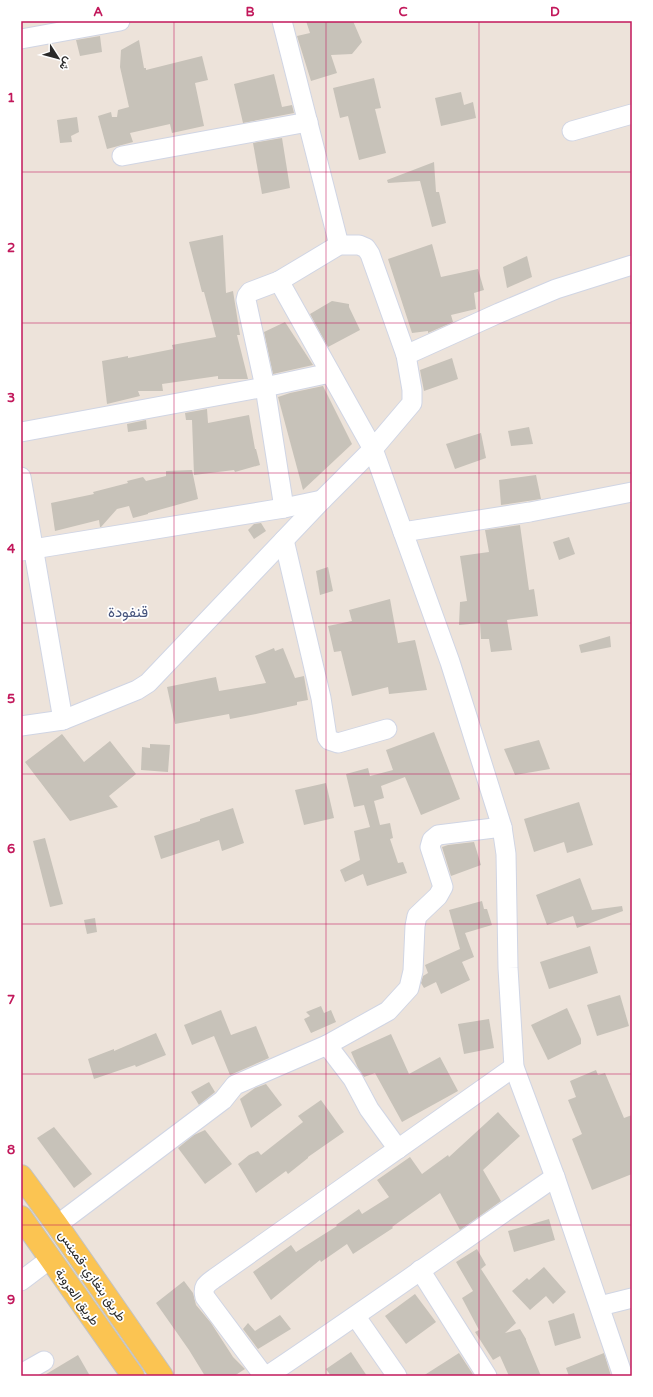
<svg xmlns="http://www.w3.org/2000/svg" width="653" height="1397" font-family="'Varela Round',Vazirmatn,sans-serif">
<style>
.building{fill:#c7c2b9}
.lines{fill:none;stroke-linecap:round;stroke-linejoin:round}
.minor-casing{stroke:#d0d5e4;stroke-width:21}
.major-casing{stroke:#c3c3c3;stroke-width:24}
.minor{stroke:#fff;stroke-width:19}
.major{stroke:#fbc452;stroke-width:22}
.grid{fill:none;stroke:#c2185b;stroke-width:1;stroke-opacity:0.55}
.labels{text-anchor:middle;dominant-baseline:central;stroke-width:3.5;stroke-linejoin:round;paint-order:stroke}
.street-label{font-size:13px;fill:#2a2a2a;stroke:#fff}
.quarter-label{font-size:15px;fill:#47557e;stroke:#fff}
.neatline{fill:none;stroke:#c2185b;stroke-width:1.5}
.grid-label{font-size:13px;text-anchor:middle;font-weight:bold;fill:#c2185b}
</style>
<rect width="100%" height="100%" fill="#ede3da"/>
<g class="building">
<polygon points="306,21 353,21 362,42 352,54 331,55 337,73 311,81 297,36 310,33"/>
<polygon points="100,36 102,52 80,56 76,40"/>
<polygon points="139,40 144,68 146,68 146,70 202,56 208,80 195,83 204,126 172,133 170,124 130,133 133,142 107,149 98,116 111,112 112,117 117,117 118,110 129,107 120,67 121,50"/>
<polygon points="274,74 282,107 292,105 294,113 243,123 234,84"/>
<polygon points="374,78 381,108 375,109 386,153 359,160 348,116 340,118 333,88"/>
<polygon points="461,92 464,105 473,102 476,118 441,126 435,98"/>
<polygon points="77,117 79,132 71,136 72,142 60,143 57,120"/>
<polygon points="282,138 290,188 262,194 253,143"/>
<polygon points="434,162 436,192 439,192 446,223 432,227 420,181 388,183 387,180"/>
<polygon points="223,235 226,293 233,291 240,335 237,335 248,379 218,379 218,376 162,384 163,391 138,391 140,396 107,404 102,361 128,356 128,358 173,349 172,345 216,337 204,292 202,292 189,242"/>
<polygon points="432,244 441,277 478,269 484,290 474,293 476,309 451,315 453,322 428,333 428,331 412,333 388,259"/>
<polygon points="527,256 532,277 507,288 503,267"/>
<polygon points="332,301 349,304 349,307 360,330 328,347 310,314"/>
<polygon points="285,322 313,365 273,374 264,332"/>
<polygon points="452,358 458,379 424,391 420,370"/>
<polygon points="323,386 352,444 303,490 278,397 290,393"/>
<polygon points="207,409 208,423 249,415 255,449 256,449 260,465 235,472 234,470 194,475 192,420 186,420 185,413"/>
<polygon points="146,420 147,429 128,432 127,424"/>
<polygon points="529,427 533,444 511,446 508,431"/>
<polygon points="481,433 486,458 455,469 446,444"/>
<polygon points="192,470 198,499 148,513 148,514 133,518 129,506 117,509 101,527 100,527 99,520 55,531 51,503 94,494 93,492 128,483 127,481 143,477 146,481 166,476 166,471"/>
<polygon points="536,475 541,499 501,505 499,480"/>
<polygon points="261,523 266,531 254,539 248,530 254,524"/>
<polygon points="520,525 529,590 534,589 538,616 507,620 512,650 491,652 489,639 481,639 480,623 459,625 460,602 467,601 460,556 489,552 485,530"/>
<polygon points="569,537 575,554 559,560 553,542"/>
<polygon points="328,567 333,591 320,595 316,571"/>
<polygon points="390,599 398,643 415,640 427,690 389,694 388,687 352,696 341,651 334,652 328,626 352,621 349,610"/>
<polygon points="610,636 611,647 581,653 579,645"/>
<polygon points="274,648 275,651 283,648 295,678 304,676 308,700 297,702 297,705 256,714 230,719 229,714 175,724 167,687 216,677 219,691 266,683 255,656"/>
<polygon points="434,732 460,799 421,815 405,777 381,786 384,798 374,801 380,825 390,823 393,838 390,839 398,863 403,862 407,873 367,886 363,874 345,882 340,870 360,860 354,831 370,827 364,805 354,807 346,774 368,768 370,776 393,770 386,750"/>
<polygon points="62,734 84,762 110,741 136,774 109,796 118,807 70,821 25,762"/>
<polygon points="539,740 550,769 515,775 504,749"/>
<polygon points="150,744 170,745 168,772 141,770 142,747 150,748"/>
<polygon points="326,783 334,818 304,825 295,790"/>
<polygon points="579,802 593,845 567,853 564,842 534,852 524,819"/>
<polygon points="233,808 244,843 222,851 219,840 161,859 154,836 200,821 200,819"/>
<polygon points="45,838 63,904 50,907 33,841"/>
<polygon points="474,842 481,865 451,876 442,847 448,845"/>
<polygon points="580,878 592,910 622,906 623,911 577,928 573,916 547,925 536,895"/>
<polygon points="482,901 484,909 487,909 492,925 465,933 474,957 462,962 470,980 441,994 436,982 424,988 421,983 423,976 428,973 425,965 460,949 449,910"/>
<polygon points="95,918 97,932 87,934 84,920"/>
<polygon points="590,946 598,973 549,989 540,962"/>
<polygon points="620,995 629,1026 597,1036 587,1005"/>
<polygon points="321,1006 324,1013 331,1010 336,1022 311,1033 304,1019 310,1016 306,1012"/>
<polygon points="567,1008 581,1039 581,1044 548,1060 531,1025"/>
<polygon points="221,1010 231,1035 256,1026 269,1058 230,1075 214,1036 192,1045 184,1025"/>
<polygon points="489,1019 494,1048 464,1054 458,1024"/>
<polygon points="156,1033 166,1055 136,1067 135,1065 94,1079 88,1059 114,1049 114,1051"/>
<polygon points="391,1034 409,1074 440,1057 458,1091 402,1122 375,1073 364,1077 358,1068 351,1052"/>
<polygon points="596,1070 598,1075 605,1073 624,1118 632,1115 632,1174 592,1190 572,1139 582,1134 568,1100 576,1097 570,1081"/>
<polygon points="209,1082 215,1092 199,1105 191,1092"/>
<polygon points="266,1084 282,1105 251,1128 240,1099 255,1088"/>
<polygon points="321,1100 344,1132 308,1157 308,1158 288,1174 286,1171 256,1193 238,1164 249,1155 258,1151 261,1155 303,1122 298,1116"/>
<polygon points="498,1112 520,1136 483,1170 501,1201 460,1230 440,1193 392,1227 393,1228 353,1254 347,1244 321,1262 320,1260 271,1300 253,1272 291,1245 296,1252 337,1226 336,1225 359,1209 362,1214 389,1197 377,1180 410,1157 422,1174 448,1155 449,1157"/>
<polygon points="54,1127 92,1174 74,1188 37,1138"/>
<polygon points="205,1130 232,1164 205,1184 178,1148 194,1135"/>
<polygon points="549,1219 555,1240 514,1252 508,1231"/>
<polygon points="477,1249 486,1265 481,1269 516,1323 505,1333 520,1329 526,1339 526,1340 541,1376 509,1376 500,1356 493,1360 475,1332 479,1330 462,1298 473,1291 456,1262"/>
<polygon points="544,1267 566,1292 553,1304 546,1296 530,1310 512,1291 527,1278 529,1280"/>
<polygon points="184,1281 193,1293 196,1305 211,1323 233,1357 245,1369 234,1376 205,1376 189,1350 156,1303"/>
<polygon points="415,1294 436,1322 406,1344 385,1316"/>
<polygon points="574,1313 581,1338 555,1346 548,1321"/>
<polygon points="280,1315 291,1329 258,1349 243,1329 248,1323 255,1331"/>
<polygon points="351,1352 367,1376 331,1376 326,1369"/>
<polygon points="459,1353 474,1376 423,1376"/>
<polygon points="604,1353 611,1376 569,1376 566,1368"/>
<polygon points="78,1355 90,1376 43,1376"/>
</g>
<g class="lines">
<g class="minor-casing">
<g id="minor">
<polyline points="282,21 339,245"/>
<polyline points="21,39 120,21"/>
<polyline points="572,131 632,114"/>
<polyline points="122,156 308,122"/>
<polyline points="279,281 250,292 247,296 246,300 265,387 284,508"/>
<polyline points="406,355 499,313 556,289 632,265"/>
<polyline points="21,432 265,387 330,373"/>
<polyline points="21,477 63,720"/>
<polyline points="403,532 530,512 632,492"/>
<polyline points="284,540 321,698 327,737 329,740 338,743 387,729"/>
<polyline points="21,551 284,508 322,500"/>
<polyline points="21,726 63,720 137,690 148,683 322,500 373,449 412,403 412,390 406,355 370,254 366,248 359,245 339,245 279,281 373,449 450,662 502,827 506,854 508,968 514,1067 555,1177 623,1376"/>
<polyline points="327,1045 353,1079 369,1109 398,1149"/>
<polyline points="57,1225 223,1100 235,1085 327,1045 388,1011 409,988 413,971 415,926 417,916 438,896 443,887 430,847 432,840 438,835 502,827"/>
<polyline points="420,1270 487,1376"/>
<polyline points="21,1281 50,1259"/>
<polyline points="600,1306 632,1298"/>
<polyline points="356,1317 397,1376"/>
<polyline points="21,1374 44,1361"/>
<path d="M264 1376 205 1297C202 1286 207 1284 215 1278L514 1067"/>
<path d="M267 1376C364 1311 459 1243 555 1177"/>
</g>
</g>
<g class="major-casing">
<g id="major">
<polyline points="21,1176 57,1225 162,1376"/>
<polyline points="21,1217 133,1376"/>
</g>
</g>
<use href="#minor" class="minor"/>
<use href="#major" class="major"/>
</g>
<path class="grid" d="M174 21V1376M326 21V1376M479 21V1376M21 172H632M21 323H632M21 473H632M21 623H632M21 774H632M21 924H632M21 1074H632M21 1225H632"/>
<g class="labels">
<g class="street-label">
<text transform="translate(92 1276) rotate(55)">طريق بنغازي-قمينس</text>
<text transform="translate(77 1297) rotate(55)">طريق العروبة</text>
</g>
<g class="quarter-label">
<text x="128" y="612">قنفودة</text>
</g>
</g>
<rect width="653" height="1397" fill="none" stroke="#ffffff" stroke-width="44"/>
<g transform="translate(58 58) rotate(126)" stroke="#ffffff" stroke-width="3" paint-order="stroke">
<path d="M0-3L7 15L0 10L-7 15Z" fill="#2a2a2a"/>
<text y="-6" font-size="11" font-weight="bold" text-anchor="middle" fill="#2a2a2a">ش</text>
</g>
<rect x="22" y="22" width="609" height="1353" class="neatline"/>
<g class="grid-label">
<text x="98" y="16">A</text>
<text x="250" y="16">B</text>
<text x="403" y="16">C</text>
<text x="555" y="16">D</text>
<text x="11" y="102">1</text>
<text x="11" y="252">2</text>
<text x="11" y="402">3</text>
<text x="11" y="553">4</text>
<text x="11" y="703">5</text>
<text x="11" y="853">6</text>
<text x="11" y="1004">7</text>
<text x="11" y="1154">8</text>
<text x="11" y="1304">9</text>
</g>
</svg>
